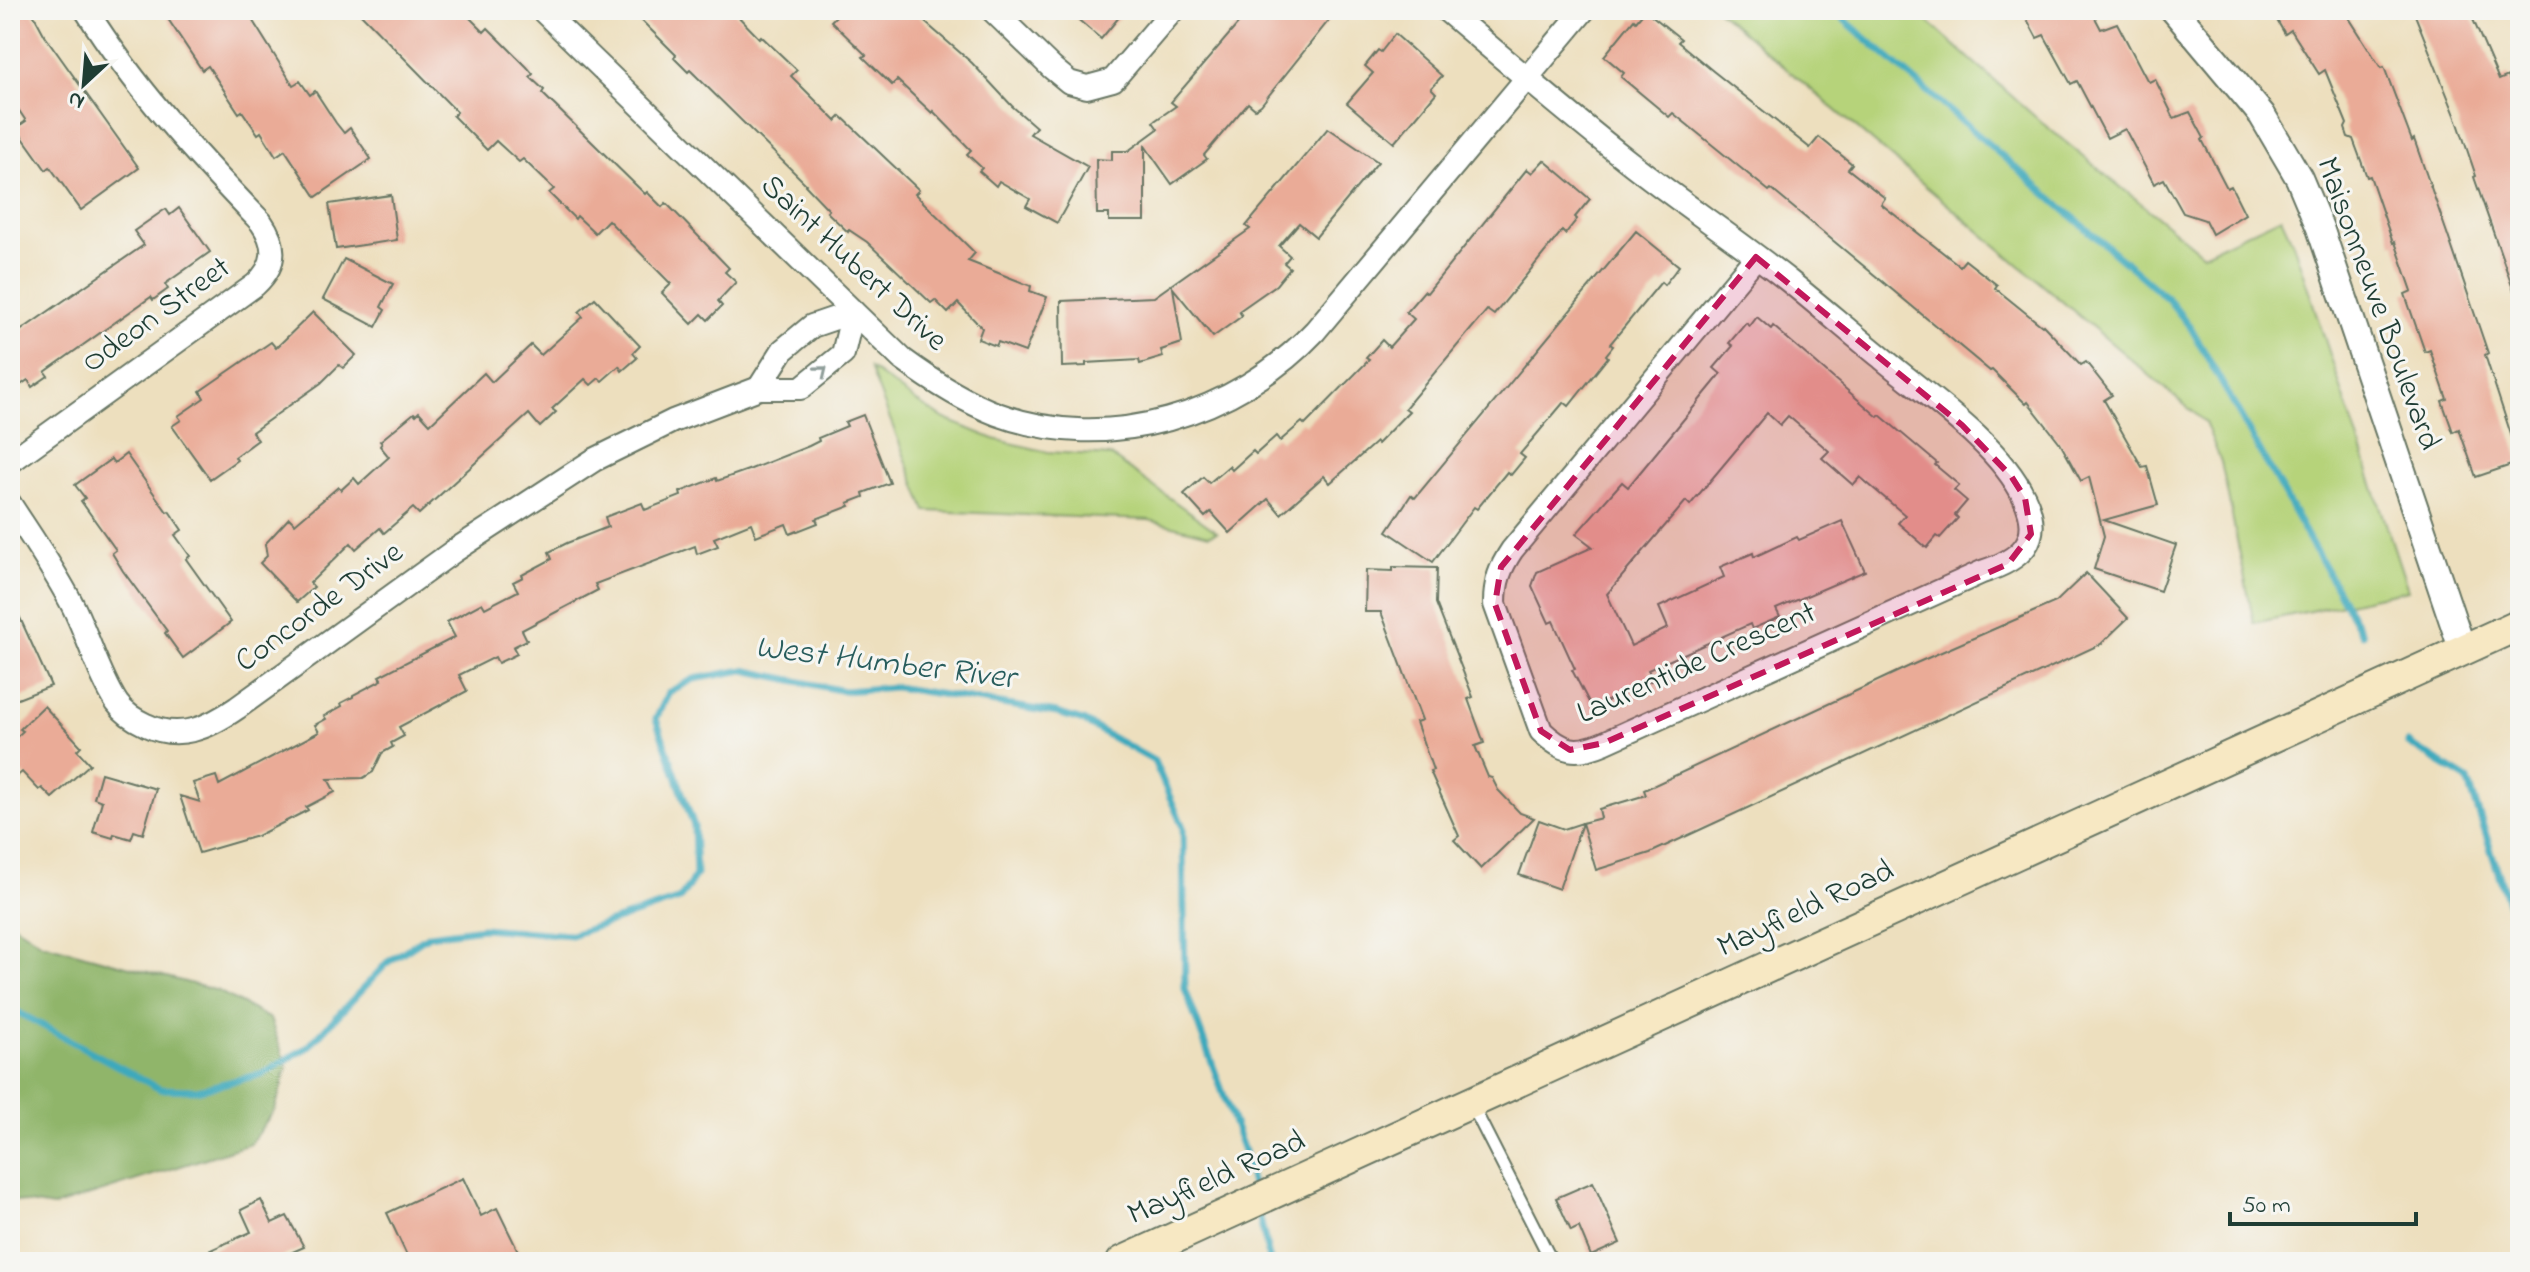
<svg xmlns="http://www.w3.org/2000/svg" width="2530" height="1272" font-family="'Indie Flower',sans-serif">
<style>
.green{fill:#b6d37a;stroke:#6a8857;stroke-width:2}
.forest{fill:#90b56a;stroke:#58794f;stroke-width:2}
.lines{fill:none;stroke-linecap:round;stroke-linejoin:round}
.stream{stroke:#3da9bc;stroke-width:7}
.building{fill:#eaab97}
.service-casing{stroke:#677664;stroke-width:15}
.minor-casing{stroke:#677664;stroke-width:26}
.tertiary-casing{stroke:#677664;stroke-width:30}
.secondary-casing{stroke:#677664;stroke-width:34}
.service{stroke:#fff;stroke-width:11}
.minor{stroke:#fff;stroke-width:22}
.tertiary{stroke:#fff;stroke-width:26}
.secondary{stroke:#f7e8c3;stroke-width:30}
.oneway{stroke:#8f9e9a}
.marked{fill:#c2185b;fill-opacity:0.2;stroke:#c2185b;stroke-width:6;stroke-dasharray:16 10;stroke-linejoin:round}
.labels{text-anchor:middle;dominant-baseline:central;stroke-width:6;stroke-linejoin:round;paint-order:stroke}
.street-label{font-size:32px;fill:#1f3d34;stroke:#f6f6f2}
.water-label{font-size:34px;font-style:italic;fill:#285d5d;stroke:#f6f6f2}
</style>
<rect width="100%" height="100%" fill="#f6f6f2"/>
<filter id="ink" filterUnits="userSpaceOnUse"><feTurbulence type="fractalNoise" baseFrequency=".0125" numOctaves="2"/><feDisplacementMap in="SourceGraphic" scale="16" xChannelSelector="R" yChannelSelector="G"/><feConvolveMatrix kernelMatrix="1 2 1 2 8 2 1 2 1" color-interpolation-filters="sRGB"/></filter>
<filter id="wash" filterUnits="userSpaceOnUse"><feTurbulence type="fractalNoise" baseFrequency=".006" numOctaves="4" result="noise"/><feDisplacementMap in="SourceGraphic" scale="32" xChannelSelector="R" yChannelSelector="G"/><feGaussianBlur stdDeviation="1.8" result="paint"/><feColorMatrix in="noise" values="0 0 0 0 0 0 0 0 0 0 0 0 0 0 0 0 0 1.4 0 .05"/><feComposite in="paint" operator="in"/></filter>
<g filter="url(#wash)">
<rect width="100%" height="100%" fill="#eddfbe"/>
<g class="green">
<polygon points="1717,10 1915,10 2041,122 2203,254 2281,217 2293,243 2408,590 2254,623 2221,462 2205,422"/>
<polygon points="870,368 917,402 945,419 994,439 1048,452 1111,456 1217,532 1209,535 1149,520 926,511"/>
</g>
<polygon class="forest" points="10,922 42,943 218,991 270,1019 287,1067 275,1109 250,1144 53,1207 10,1200"/>
<g class="lines">
<g class="stream">
<polyline points="1833,10 2168,299 2191,328 2362,634"/>
<polyline points="2408,743 2468,780 2520,939"/>
<polyline points="10,1008 160,1089 197,1090 262,1074 308,1047 388,962 429,935 483,928 571,935 680,899 696,875 694,826 656,719 669,692 694,679 744,670 844,691 895,687 1057,713 1083,721 1154,761 1183,827 1185,989 1244,1151 1254,1194"/>
<polyline points="1258,1210 1270,1262"/>
</g>
</g>
<g id="blocks">
<g class="building">
<polygon points="10,10 31,10 45,36 139,168 81,210 50,167 46,170 16,128 26,121 10,97"/>
<polygon points="162,10 246,10 293,85 300,81 310,95 315,91 336,123 344,133 350,128 371,159 316,197 285,150 276,156 261,132 258,134 242,111 239,113 208,66 202,70"/>
<polygon points="357,10 462,10 484,32 488,28 527,67 533,74 530,77 544,90 542,93 645,194 647,192 662,207 666,203 675,212 729,268 725,272 736,282 718,301 722,306 708,320 702,314 692,324 662,293 671,284 608,220 595,233 577,216 575,219 549,193 554,189 523,159 519,162 496,141 487,150 453,116 457,112"/>
<polygon points="631,10 732,10 759,38 761,36 797,70 791,76 836,121 841,116 919,190 915,194 975,253 968,261 1031,286 1030,291 1047,297 1025,352 998,342 996,346 978,339 982,328 958,303 948,313 935,300 931,303 867,242 849,230 848,232 827,212 829,210 805,185 806,184 690,70 688,72 674,58 676,55"/>
<polygon points="842,10 911,10 972,63 1012,106 1036,127 1030,134 1088,167 1057,223 1026,206 1030,199 999,181 996,186 979,171 982,168 967,154 971,150 933,111 932,113 897,80 892,85 863,57 866,55 831,21"/>
<polygon points="1067,10 1125,10 1101,39"/>
<polygon points="1250,10 1337,10 1261,105 1255,109 1248,103 1204,155 1207,159 1172,184 1145,146 1145,221 1109,221 1109,214 1097,214 1096,159 1112,160 1112,151 1128,151 1158,129 1153,122 1176,106 1171,102"/>
<polygon points="1645,10 1681,39 1678,42 1713,71 1810,148 1819,137 1852,164 1848,169 1885,198 1881,204 1960,266 1965,260 1997,285 1995,288 2042,326 2043,325 2081,365 2086,362 2112,395 2104,400 2142,467 2147,466 2158,505 2104,520 2176,545 2160,591 2094,569 2104,536 2089,477 2081,481 2060,443 2028,402 2026,404 1992,370 1990,371 1771,189 1769,191 1673,113 1669,117 1621,77 1624,73 1604,56 1634,19 1636,21"/>
<polygon points="2022,10 2091,10 2101,29 2117,23 2147,80 2149,82 2155,79 2174,118 2190,112 2204,138 2202,140 2227,188 2231,186 2245,214 2212,234 2205,220 2183,213 2164,179 2154,184 2125,129 2107,138 2077,81 2071,84 2044,35 2037,38"/>
<polygon points="2271,10 2344,10 2381,68 2384,67 2412,141 2414,139 2448,236 2488,353 2485,355 2520,462 2476,477 2459,429 2453,432 2442,401 2447,399 2430,350 2425,352 2409,306 2405,294 2412,291 2395,242 2393,243 2370,176 2367,177 2353,139 2348,137 2345,128 2347,124 2325,70 2319,74 2291,30 2285,34"/>
<polygon points="2413,10 2469,10 2499,80 2508,76 2520,111 2520,299 2517,300 2474,177 2476,176 2457,120"/>
<polygon points="1395,34 1442,76 1431,88 1436,93 1394,143 1347,103 1373,73 1365,66 1378,50 1381,52"/>
<polygon points="1328,128 1378,162 1316,237 1299,223 1279,246 1290,256 1284,263 1290,268 1276,285 1239,311 1242,316 1213,337 1173,288 1182,343 1161,350 1163,357 1140,364 1139,360 1086,363 1086,366 1062,367 1061,301 1154,297 1250,229 1246,226"/>
<polygon points="1544,160 1590,199 1575,217 1577,219 1565,234 1562,231 1494,315 1487,310 1405,408 1409,411 1377,444 1376,442 1330,483 1324,476 1281,514 1268,499 1230,533 1211,512 1205,517 1184,494 1203,477 1209,483 1229,466 1232,470 1253,451 1256,454 1276,436 1280,441 1302,422 1305,425 1369,360 1366,358 1382,340 1389,347 1414,319 1406,312 1424,291 1427,293 1527,169 1532,173"/>
<polygon points="391,195 397,240 336,249 329,204"/>
<polygon points="179,208 210,252 165,284 168,289 153,300 151,297 45,372 48,376 32,387 28,380 10,392 10,338 144,245 134,231 164,210 166,209 170,215"/>
<polygon points="1636,231 1679,266 1664,285 1661,282 1610,344 1613,346 1606,355 1608,357 1569,406 1564,402 1520,454 1525,458 1511,475 1507,472 1477,509 1474,507 1433,562 1387,531 1411,495 1415,498"/>
<polygon points="344,259 393,284 381,307 385,310 376,327 323,299"/>
<polygon points="595,298 640,346 633,353 637,358 622,371 619,366 602,381 599,378 591,385 585,379 552,409 556,412 540,427 529,414 419,514 413,508 384,533 380,528 356,549 351,543 310,583 314,587 297,602 260,563 267,556 265,544 289,518 295,524 338,487 341,490 354,478 359,484 389,457 380,446 382,443 380,441 414,413 416,415 419,412 430,424 484,373 492,382 531,345 541,355 583,317 579,312"/>
<polygon points="313,312 356,355 343,368 339,365 321,383 252,432 258,440 235,457 237,460 210,479 172,426 181,420 178,416 204,398 200,391 271,342 276,348"/>
<polygon points="1757,317 1771,329 1773,326 1878,417 1880,415 1937,463 1935,465 1959,485 1954,490 1967,501 1955,515 1958,518 1940,538 1937,536 1927,548 1898,523 1905,515 1860,477 1853,485 1822,458 1829,451 1788,416 1780,425 1767,413 1690,505 1686,501 1607,594 1631,646 1668,628 1659,607 1724,577 1720,567 1753,553 1754,557 1797,537 1799,540 1842,521 1865,571 1776,609 1780,617 1752,629 1750,624 1648,670 1653,680 1592,708 1572,670 1575,669 1553,621 1549,623 1532,586 1537,572 1593,547 1576,534 1622,482 1628,487 1721,374 1714,368 1733,346 1729,343 1746,323 1750,326"/>
<polygon points="863,415 890,483 863,493 864,497 848,503 850,506 816,519 818,523 790,534 786,524 756,536 751,523 714,538 718,546 697,554 695,546 595,584 598,590 522,630 527,640 513,647 517,654 498,663 495,657 459,675 467,691 399,727 404,736 391,743 393,747 382,753 373,772 363,778 328,779 335,792 306,807 308,810 257,836 199,853 180,796 200,802 193,783 216,776 219,785 319,732 315,725 326,719 324,716 342,706 341,703 353,697 353,695 382,680 379,676 455,637 447,622 482,603 485,608 518,591 513,582 523,577 522,575 552,559 549,552 567,543 608,527 605,517 642,503 645,510 681,496 680,492 716,478 717,481 751,469 809,446 819,441 818,438 847,426 845,422"/>
<polygon points="126,454 167,512 169,511 182,530 175,535 190,556 186,559 231,622 183,658 165,633 167,631 123,571 112,553 116,550 81,501 85,498 75,485 111,459 114,463"/>
<polygon points="1393,567 1437,568 1436,603 1473,697 1468,699 1484,743 1475,746 1488,777 1492,778 1498,790 1520,813 1534,818 1481,869 1454,840 1459,836 1430,771 1433,770 1416,722 1422,720 1381,612 1365,612 1366,570 1393,571"/>
<polygon points="2086,573 2128,618 2101,644 1650,853 1596,870 1582,823 1601,818 1599,809 1646,795 1644,790 1914,664 2056,602"/>
<polygon points="10,596 51,686 10,702"/>
<polygon points="44,706 81,746 77,750 90,764 52,798 42,788 39,790 22,772 10,782 10,743 23,731 20,729"/>
<polygon points="101,773 156,789 143,834 134,831 131,839 114,834 113,838 93,832 102,801 94,798"/>
<polygon points="1539,820 1564,829 1582,823 1559,889 1519,875"/>
<polygon points="463,1178 481,1216 497,1208 520,1255 505,1262 410,1262 387,1213"/>
<polygon points="1593,1182 1620,1243 1591,1256 1579,1227 1571,1231 1556,1198"/>
<polygon points="261,1200 272,1223 287,1216 304,1247 270,1262 184,1262 251,1232 241,1210"/>
</g>
</g>
</g>
<g filter="url(#ink)">
<use href="#blocks" fill-opacity="0" stroke="#677664" stroke-width="2"/>
<g class="lines">
<g class="service-casing">
<polyline id="service" points="1471,1103 1552,1262"/>
</g>
<g class="minor-casing">
<g id="minor">
<path d="M542 10 902 359C932 381 963 401 997 414 1108 455 1236 415 1315 331L1584 10"/>
<polyline points="992,10 1052,68 1069,82 1087,87 1113,80 1173,10"/>
<path d="M1446 10C1506 61 1566 112 1628 161 1680 202 1736 239 1789 281 1820 306 1851 333 1882 358 1927 396 1999 444 2024 497 2045 541 2020 560 1982 572L1604 743C1576 755 1563 752 1541 731L1495 604C1495 581 1500 568 1512 550L1756 257"/>
<polyline points="759,388 783,350 812,326 853,312"/>
<path d="M10 462 255 285C277 265 277 245 261 222 197 156 135 88 86 10"/>
<path d="M10 504C32 538 56 572 74 608 89 639 99 675 117 703 124 713 135 720 146 725 179 741 208 728 237 708L454 551 594 460 673 421 759 388H801L843 354 853 312"/>
</g>
</g>
<g class="tertiary-casing">
<polyline id="tertiary" points="2174,10 2262,115 2299,178 2320,228 2463,651"/>
</g>
<g class="secondary-casing">
<polyline id="secondary" points="1122,1262 2520,624"/>
</g>
<use href="#service" class="service"/>
<use href="#minor" class="minor"/>
<use href="#tertiary" class="tertiary"/>
<use href="#secondary" class="secondary"/>
</g>
<defs><path id="oneway-chevron" d="M-2-3.5L2.5 0L-2 3.5" fill="none" stroke-width="1.6" stroke-linecap="round" stroke-linejoin="round" transform="scale(2)"/></defs>
<use class="oneway" href="#oneway-chevron" transform="translate(822 371) rotate(-39)"/>
</g>
<path class="marked" d="M1756 257 1962 425 2011 476 2025 498 2031 534 2008 564 1604 743 1570 750 1541 731 1495 604 1501 567Z"/>
<g class="labels">
<g class="street-label">
<text transform="translate(853 264) rotate(43)">Saint Hubert Drive</text>
<text transform="translate(2377 304) rotate(70)">Maisonneuve Boulevard</text>
<text transform="translate(157 316) rotate(-36)">Odeon Street</text>
<text transform="translate(320 608) rotate(-36)">Concorde Drive</text>
<text transform="translate(1697 664) rotate(-24)">Laurentide Crescent</text>
<text transform="translate(1806 910) rotate(-25)">Mayfield Road</text>
<text transform="translate(1217 1179) rotate(-24)">Mayfield Road</text>
</g>
<g class="water-label">
<text transform="translate(885 664) rotate(7)">West Humber River</text>
</g>
</g>
<rect width="2530" height="1272" fill="none" stroke="#f6f6f2" stroke-width="40"/>
<g transform="translate(84 84) rotate(206)" stroke="#f6f6f2" stroke-width="6" paint-order="stroke">
<path d="M0-6L14 30L0 20L-14 30Z" fill="#1f3d34"/>
<text y="-12" font-size="22" font-weight="bold" text-anchor="middle" fill="#1f3d34">N</text>
</g>
<path d="M2230 1212v12h186v-12" fill="none" stroke="#1f3d34" stroke-width="4"/>
<text x="2242" y="1212" font-size="24" fill="#1f3d34" stroke="#f6f6f2" stroke-width="6" paint-order="stroke">50 m</text>
</svg>
